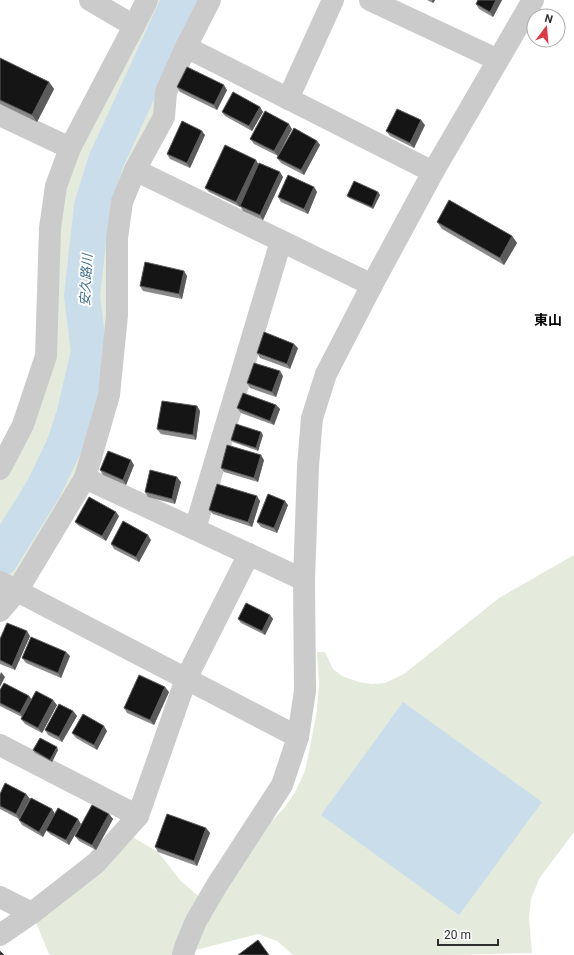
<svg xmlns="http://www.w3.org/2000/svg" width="574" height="955" font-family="Roboto,'Noto Sans JP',sans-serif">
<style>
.green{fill:#e4ebdc}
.water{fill:#c9ddea}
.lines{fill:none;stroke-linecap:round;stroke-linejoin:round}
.river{stroke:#c9ddea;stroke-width:36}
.minor{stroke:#cbcbcb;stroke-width:22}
.wall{fill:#8a8a8a}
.shaded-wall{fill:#5b5b5b}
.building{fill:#151515;stroke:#5b5b5b}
.labels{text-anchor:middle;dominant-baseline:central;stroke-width:4;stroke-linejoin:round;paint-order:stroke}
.water-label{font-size:13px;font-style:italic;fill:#406d8c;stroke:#fff}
.quarter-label{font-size:14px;font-weight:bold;fill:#000;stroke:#fff}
</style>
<rect width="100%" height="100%" fill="#fff"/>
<g class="green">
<polygon points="147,0 210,0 121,212 112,344 85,478 0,611 0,464 46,356 59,178"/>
<polygon points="574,555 574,832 539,879 531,899 529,917 532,953 454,955 293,955 277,941 258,934 184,953 183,955 51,955 49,954 32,913 124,832 158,852 180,880 198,896 184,951 230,865 285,807 295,792 305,771 311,742 317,710 319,683 317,652 325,652 333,669 342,676 359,682 371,684 385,683 404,674 499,598"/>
</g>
<polygon class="water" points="403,702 542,802 459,915 321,815"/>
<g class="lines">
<polyline class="river" points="0,559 44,488 64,446 74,416 89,352 82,296 92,206 106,161 180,0"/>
<g class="minor">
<polyline points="90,0 134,26"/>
<polyline points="210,0 186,47 433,172"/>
<polyline points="370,0 498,60"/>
<polyline points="288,99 333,0"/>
<polyline points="0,115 70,148"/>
<polyline points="135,170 372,285"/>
<polyline points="0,469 23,425 46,356 50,228 56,186 70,148 134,26 147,0"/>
<polyline points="85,478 304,580"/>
<polyline points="195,529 281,241"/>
<polyline points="0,582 298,737"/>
<polyline points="0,611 17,591 85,478 109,395 117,315 117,238 122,202 135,170 164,117 166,92 186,47"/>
<polyline points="0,745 138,816"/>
<polyline points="0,897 32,913"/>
<polyline points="0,935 32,913 96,863 138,816 186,679 249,554"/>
<polyline points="183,955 186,945 196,921 217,885 282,785 298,737 305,691 304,580 308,466 312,418 326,374 372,285 433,172 533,0"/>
</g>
</g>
<g class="wall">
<polygon points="427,0 435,0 433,3"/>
<polygon points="478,0 502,0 493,17 479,9 476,4"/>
<polygon points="0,58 49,82 54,89 37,122 0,104"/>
<polygon points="177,87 227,90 217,110 180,92"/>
<polygon points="260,107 263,112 252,131 225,116 222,112"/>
<polygon points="425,125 414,148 390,136 386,131"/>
<polygon points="292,129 278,156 254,144 250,139"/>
<polygon points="205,135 190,168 170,159 167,154"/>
<polygon points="317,141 320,145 304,175 281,163 277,158"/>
<polygon points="259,164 283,177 263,220 243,211 240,206 240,207 209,192 205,188"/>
<polygon points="314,187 317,192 308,214 281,202 278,197"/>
<polygon points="378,192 380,195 373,209 349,198 347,196"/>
<polygon points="437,222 512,236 517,243 504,265 442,229"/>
<polygon points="184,271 187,276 182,299 143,291 140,286"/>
<polygon points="298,348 290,369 260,358 257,353"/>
<polygon points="283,376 276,397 250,388 247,383"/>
<polygon points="276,405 280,409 274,425 241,413 237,408"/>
<polygon points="197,406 200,411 196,440 161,434 157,429"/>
<polygon points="263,435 258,451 233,442 231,440"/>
<polygon points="264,460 258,482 224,472 221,468"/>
<polygon points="134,465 126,485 103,475 100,470"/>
<polygon points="181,482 175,504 148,497 145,492"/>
<polygon points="260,501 252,527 213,514 209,510"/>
<polygon points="288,505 277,533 261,527 257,522"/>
<polygon points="119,516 106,541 79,526 75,522"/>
<polygon points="151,540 139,562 114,549 111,544"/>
<polygon points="270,615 273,619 265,635 241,623 238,619"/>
<polygon points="30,636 15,670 0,664 0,639"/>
<polygon points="70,656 61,678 26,663 22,658"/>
<polygon points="0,690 29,696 32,700 57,705 42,733 25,724 21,719 22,717 0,706"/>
<polygon points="169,692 154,725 127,713 124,708"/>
<polygon points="73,711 77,716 62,742 48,735 45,730"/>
<polygon points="107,731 97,750 76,738 72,733"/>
<polygon points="33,750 58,750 52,762 35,753"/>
<polygon points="0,794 26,794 30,799 19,819 0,809"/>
<polygon points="52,809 55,814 81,824 69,845 50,834 46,830 43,837 22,825 19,820"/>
<polygon points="109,814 113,819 96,850 79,841 75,836"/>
<polygon points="206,828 210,833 197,866 158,852 155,847"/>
</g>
<g class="shaded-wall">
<polygon points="432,0 435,0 433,3 432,1"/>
<polygon points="496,0 502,0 493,17 490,12"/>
<polygon points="49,82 54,89 37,122 32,115"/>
<polygon points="224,85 227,90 217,110 214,105"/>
<polygon points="260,107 263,112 252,131 249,126"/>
<polygon points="421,120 425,125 414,148 410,143"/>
<polygon points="289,124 292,129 278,156 274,151"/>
<polygon points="202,131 205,135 190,168 187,163"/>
<polygon points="317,141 320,145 304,175 301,170"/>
<polygon points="256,160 259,165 240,207 236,202"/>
<polygon points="280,172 283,177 263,220 260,215"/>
<polygon points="314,187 317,192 308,214 304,209"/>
<polygon points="378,192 380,195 373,209 372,207"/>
<polygon points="512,236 517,243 504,265 500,258"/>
<polygon points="184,271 187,276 182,299 179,294"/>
<polygon points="294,344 298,348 290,369 287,364"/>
<polygon points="280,371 283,376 276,397 272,392"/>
<polygon points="276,405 280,409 274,425 270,421"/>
<polygon points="197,406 200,411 196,440 193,435"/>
<polygon points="261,432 263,435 258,451 256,448"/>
<polygon points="261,455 264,460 258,482 254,478"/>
<polygon points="131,460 134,465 126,485 123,480"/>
<polygon points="177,477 181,482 175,504 172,499"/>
<polygon points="257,496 260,501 252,527 248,522"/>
<polygon points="285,501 288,505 277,533 274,528"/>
<polygon points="116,512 119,516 106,541 102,536"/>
<polygon points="148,535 151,540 139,562 136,557"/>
<polygon points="270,615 273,619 265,635 262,631"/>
<polygon points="27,631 30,636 15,670 12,666"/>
<polygon points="66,652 70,656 61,678 58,673"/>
<polygon points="1,672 5,677 0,687 0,675"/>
<polygon points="165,687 169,692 154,725 150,720"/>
<polygon points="29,696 33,701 23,718 20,713"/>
<polygon points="53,700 57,705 42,733 38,728"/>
<polygon points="73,711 77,716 62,742 59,737"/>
<polygon points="104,726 107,731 97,750 94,745"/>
<polygon points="57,747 58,750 52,762 50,760"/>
<polygon points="26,794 30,799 19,819 16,814"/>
<polygon points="52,809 55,814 43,837 39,832"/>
<polygon points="109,814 113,819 96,850 92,845"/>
<polygon points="78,819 81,824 69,845 66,840"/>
<polygon points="206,828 210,833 197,866 194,861"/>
</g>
<g class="building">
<polygon points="478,0 496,0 490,12 476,4"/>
<polygon points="0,58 49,82 32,115 0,100"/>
<polygon points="187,67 224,85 214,105 177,87"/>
<polygon points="233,92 260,107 249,126 222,112"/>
<polygon points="397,109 421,120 410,143 386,131"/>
<polygon points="265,111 289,124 274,151 250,139"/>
<polygon points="182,121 202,131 187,163 167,154"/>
<polygon points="294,128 317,141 301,170 277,158"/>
<polygon points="225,145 256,160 236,202 205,188"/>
<polygon points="259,163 280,172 260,215 240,206"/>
<polygon points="288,175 314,187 304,209 278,197"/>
<polygon points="354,181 378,192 372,207 347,196"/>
<polygon points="449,200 512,236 500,258 437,222"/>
<polygon points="145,262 184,271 179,294 140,286"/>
<polygon points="264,332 294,344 287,364 257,353"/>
<polygon points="254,363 280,371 272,392 247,383"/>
<polygon points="243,393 276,405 270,421 237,408"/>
<polygon points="162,401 197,406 193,435 157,429"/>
<polygon points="236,424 261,432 256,448 231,440"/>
<polygon points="227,445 261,455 254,478 221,468"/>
<polygon points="108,451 131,460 123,480 100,470"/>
<polygon points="150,470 177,477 172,499 145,492"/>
<polygon points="217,484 257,496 248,522 209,510"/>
<polygon points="268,494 285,501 274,528 257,522"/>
<polygon points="89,497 116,512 102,536 75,522"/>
<polygon points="123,521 148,535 136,557 111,544"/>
<polygon points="246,603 270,615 262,631 238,619"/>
<polygon points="7,623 27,631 12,666 0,660 0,639"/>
<polygon points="31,637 66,652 58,673 22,658"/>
<polygon points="139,675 165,687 150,720 124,708"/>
<polygon points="4,683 29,696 20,713 0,703 0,690"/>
<polygon points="36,691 53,700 38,728 21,719"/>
<polygon points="59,704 73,711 59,737 45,730"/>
<polygon points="83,714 104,726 94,745 72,733"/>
<polygon points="40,738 57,747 50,760 33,750"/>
<polygon points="5,783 26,794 16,814 0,806 0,794"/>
<polygon points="31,798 52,809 39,832 19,820"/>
<polygon points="92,805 109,814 92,845 75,836"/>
<polygon points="58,808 78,819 66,840 46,830"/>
<polygon points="167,814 206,828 194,861 155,847"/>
<polygon points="258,940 269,955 238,955"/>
<polygon points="0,951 4,955 0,955"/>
</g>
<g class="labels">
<g class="water-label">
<text transform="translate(86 280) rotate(-87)">安久路川</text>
</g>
<g class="quarter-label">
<text x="548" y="320">東山</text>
</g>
</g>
<g transform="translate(546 28) rotate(16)"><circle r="19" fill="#ffffff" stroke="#ababab"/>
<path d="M0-3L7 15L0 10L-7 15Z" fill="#dc3942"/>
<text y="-6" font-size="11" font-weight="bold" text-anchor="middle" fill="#2e2e2e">N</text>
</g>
<path d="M438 939v6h60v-6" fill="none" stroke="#2e2e2e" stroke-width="2"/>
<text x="444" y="939" font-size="12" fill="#2e2e2e" stroke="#ffffff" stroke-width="3" paint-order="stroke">20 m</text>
</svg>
